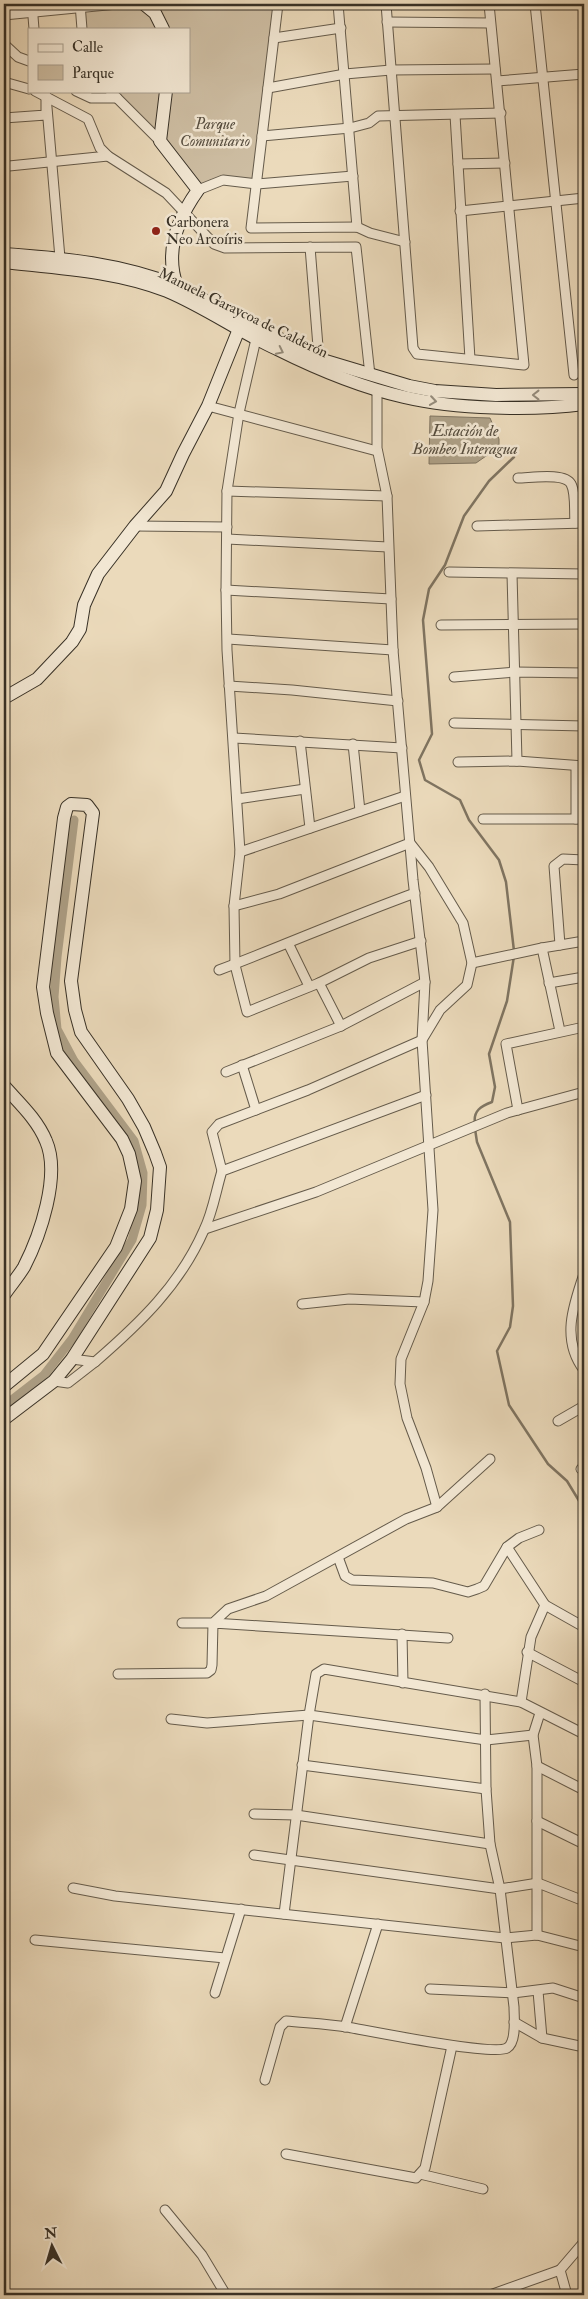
<svg xmlns="http://www.w3.org/2000/svg" width="588" height="2299" font-family="'IM FELL Double Pica',serif">
<style>
.green{fill:#cdbda2;stroke:#827764}
.water{fill:#aea188;stroke:#7f7461}
.lines{fill:none;stroke-linecap:round;stroke-linejoin:round}
.stream{stroke:#7f7461;stroke-width:2.5}
.canal{stroke:#aea188;stroke-width:9}
.street-casing{stroke:#655b4b;stroke-width:11}
.secondary-casing{stroke:#383126;stroke-width:14}
.street{stroke:#f2e7d3;stroke-width:9}
.secondary{stroke:#f2e7d3;stroke-width:12}
.oneway{stroke:#958c7c}
.poi-dot{fill:#8f2418;stroke:#f2e7d3;stroke-width:2}
.labels{text-anchor:middle;dominant-baseline:central;stroke-width:5;stroke-linejoin:round;paint-order:stroke}
.park-label{font-size:15px;font-style:italic;fill:#564d3f;stroke:#f2e7d3}
.poi-label{font-size:15px;fill:#383126;stroke:#f2e7d3;text-anchor:start}
.street-label{font-size:15px;fill:#383126;stroke:#f2e7d3}
.water-label{font-size:16px;font-style:italic;fill:#564d3e;stroke:#f2e7d3}
</style>
<rect width="100%" height="100%" fill="#ebdabb"/>
<filter id="stains"><feTurbulence type="fractalNoise" baseFrequency=".004" numOctaves="4"/><feColorMatrix values="0 0 0 0 .2 0 0 0 0 .09 0 0 0 0 .02 0 0 0 .5 -.17"/></filter>
<radialGradient id="worn" r=".72"><stop offset=".6" stop-color="#630" stop-opacity="0"/><stop offset="1" stop-color="#630" stop-opacity=".3"/></radialGradient>
<polygon class="green" points="120,4 278,4 257,184 235,180 198,190 110,91 189,91 189,29 82,29 80,8"/>
<polygon class="water" points="430,416 490,418 499,439 499,447 476,463 429,464"/>
<g class="lines">
<g class="stream">
<polyline points="514,951 506,882 499,860 469,820 460,800 425,780 419,760 432,734 423,620 429,589 445,565 464,516 489,481 514,457"/>
<path d="M475 1123C473 1111 481 1106 492 1102L495 1087 489 1054 507 1001 514 956"/>
<polyline points="475,1129 477,1142 510,1222 513,1306 510,1327 497,1351 509,1405 548,1464 567,1481 584,1509"/>
</g>
<polyline class="canal" points="4,1406 44,1375 72,1339 132,1240 142,1205 143,1173 134,1141 74,1061 57,1029 54,997 57,957 74,820"/>
<g class="street-casing">
<g id="street">
<polyline points="32,4 34,29"/>
<polyline points="80,4 82,29"/>
<polyline points="278,4 251,228 357,227 370,233 405,242"/>
<polyline points="338,4 357,227"/>
<polyline points="386,4 413,348 417,354 524,365 489,4"/>
<polyline points="535,4 574,375"/>
<polyline points="4,15 117,4"/>
<polyline points="387,22 490,23"/>
<polyline points="274,38 341,28"/>
<polyline points="4,44 18,57 29,61"/>
<polyline points="497,81 584,74"/>
<polyline points="4,82 29,89"/>
<polyline points="268,88 345,74 391,70 495,69"/>
<polyline points="35,91 88,119 100,148 108,156 166,193 214,244 225,248 356,247 370,375"/>
<polyline points="76,91 91,98 117,98"/>
<polyline points="110,91 160,141"/>
<polyline points="455,115 470,359"/>
<polyline points="4,118 46,115 46,96 60,258"/>
<polyline points="262,136 350,128 369,123 378,116 501,113"/>
<polyline points="458,164 505,163"/>
<polyline points="9,166 108,156"/>
<polyline points="198,190 223,180 257,184 353,176"/>
<polyline points="460,211 584,198"/>
<polyline points="310,247 319,359"/>
<polyline points="256,339 239,413 227,491 226,590 227,650 240,852 234,906 235,965 247,1012 319,983 369,958 421,941"/>
<polyline points="377,390 377,448 387,496 393,650 413,880 425,982 422,1040 433,1210 428,1281 424,1302 401,1359 400,1384 407,1418 426,1468 437,1507"/>
<polyline points="208,406 377,451"/>
<path d="M518 478C530 478 565 472 571 484 576 493 574 512 575 523"/>
<polyline points="227,491 387,496"/>
<polyline points="135,526 227,527"/>
<polyline points="477,526 584,523"/>
<polyline points="227,539 388,547"/>
<polyline points="449,572 584,574"/>
<polyline points="512,574 517,761"/>
<polyline points="226,590 391,599"/>
<polyline points="441,625 584,624"/>
<polyline points="228,639 393,650"/>
<polyline points="454,677 515,672 584,673"/>
<polyline points="229,686 292,690 398,701"/>
<polyline points="454,723 584,726"/>
<polyline points="234,738 402,748"/>
<polyline points="300,741 310,828"/>
<polyline points="353,744 360,811"/>
<polyline points="458,762 517,761 584,766"/>
<polyline points="576,766 576,819"/>
<polyline points="237,799 305,789"/>
<polyline points="483,819 584,819"/>
<polyline points="240,852 405,796"/>
<polyline points="289,945 309,986"/>
<polyline points="560,945 554,866 563,859 584,860"/>
<polyline points="472,963 542,948"/>
<path d="M219 970C285 945 349 917 415 893"/>
<polyline points="319,983 341,1026"/>
<polyline points="549,983 584,977"/>
<polyline points="560,1031 542,948 584,941"/>
<polyline points="242,1065 256,1110"/>
<polyline points="226,1072 341,1026 425,982"/>
<polyline points="518,1110 506,1044 584,1027"/>
<polyline points="222,1171 212,1132 219,1124 308,1090 422,1040 440,1010 467,985 472,963 463,923 429,867 410,843 279,894 234,906"/>
<polyline points="205,1229 316,1192 507,1113 584,1092"/>
<path d="M584 1274C573 1306 561 1340 584 1370"/>
<polyline points="302,1304 349,1299 424,1302"/>
<path d="M72 1359 95 1362C140 1323 180 1285 204 1230 213 1212 216 1190 222 1171L426 1095"/>
<polyline points="54,1381 68,1383 95,1362"/>
<polyline points="558,1421 584,1406"/>
<polyline points="581,1469 584,1471"/>
<polyline points="507,1547 545,1605 531,1637 521,1702"/>
<polyline points="338,1557 345,1576 352,1580 433,1583 468,1592 477,1589 484,1586 507,1547 519,1538 539,1530"/>
<polyline points="545,1605 584,1627"/>
<polyline points="182,1623 213,1623 228,1609 266,1596 406,1519 437,1507 490,1459"/>
<polyline points="402,1634 403,1683"/>
<polyline points="527,1652 584,1682"/>
<polyline points="118,1674 207,1673 211,1670 212,1665 213,1623 448,1638"/>
<polyline points="171,1719 207,1723 309,1715 486,1740 533,1735"/>
<polyline points="302,1765 486,1789"/>
<polyline points="537,1766 584,1790"/>
<polyline points="254,1814 296,1815 490,1844"/>
<polyline points="537,1821 584,1844"/>
<polyline points="254,1855 500,1889 538,1883 584,1901"/>
<polyline points="73,1888 115,1896 505,1938 537,1935 584,1947"/>
<polyline points="284,1914 309,1715 316,1674 324,1669 521,1702 584,1734"/>
<polyline points="537,1935 537,1766 533,1735 540,1713"/>
<polyline points="35,1940 225,1958"/>
<polyline points="430,1989 513,1993 553,1988 584,1998"/>
<polyline points="538,1991 542,2038"/>
<polyline points="215,1993 241,1909"/>
<polyline points="514,2022 542,2038 584,2047"/>
<polyline points="345,2027 378,1924"/>
<path d="M265 2080 280 2027 286 2021C306 2023 327 2024 347 2027 370 2031 493 2056 507 2048 517 2042 514 2017 514 2007L500 1889 490 1844 486 1789 485 1694"/>
<polyline points="286,2154 416,2178 425,2168 452,2046"/>
<polyline points="420,2174 483,2189"/>
<polyline points="165,2210 202,2255 226,2295"/>
<polyline points="490,2295 560,2270"/>
<polyline points="567,2295 560,2270 584,2242"/>
</g>
</g>
<g class="secondary-casing">
<g id="secondary">
<polyline points="144,4 155,13 163,29"/>
<path d="M166 91 160 141 198 190C178 218 164 251 177 286"/>
<path d="M4 254C63 258 122 264 177 286L319 359 409 386 435 391 496 395 584 394"/>
<path d="M4 262C58 268 116 271 167 291 205 307 240 332 277 349 317 369 360 387 404 397 455 409 532 411 584 404"/>
<polyline points="4,698 37,679 72,642 80,629 84,605 98,574 135,526 166,491 183,454 208,406 239,329"/>
<path d="M4 1086C19 1103 37 1119 46 1141 61 1175 40 1236 24 1267 18 1277 10 1286 4 1295"/>
<polyline points="4,1386 43,1354 116,1247 131,1209 135,1181 129,1154 122,1139 57,1053 47,1013 43,987 64,818 67,807 71,804 87,805 93,813 71,981 75,1010 81,1032 128,1099 144,1127 155,1153 160,1167 157,1210 150,1238 72,1359 54,1381 4,1419"/>
</g>
</g>
<use href="#street" class="street"/>
<use href="#secondary" class="secondary"/>
</g>
<defs><path id="oneway-chevron" d="M-2-3.5L2.5 0L-2 3.5" fill="none" stroke-width="1.6" stroke-linecap="round" stroke-linejoin="round" transform="scale(1.25)"/></defs>
<g class="oneway">
<use href="#oneway-chevron" transform="translate(280 351) rotate(26)"/>
<use href="#oneway-chevron" transform="translate(536 395) rotate(-180)"/>
<use href="#oneway-chevron" transform="translate(433 401) rotate(8)"/>
</g>
<circle class="poi-dot" cx="156" cy="231" r="5"/>
<g class="labels">
<g class="park-label">
<text x="215" y="124">Parque<tspan x="215" dy="17">Comunitario</tspan></text>
</g>
<g class="poi-label">
<text x="166" y="222">Carbonera<tspan x="166" dy="17">Neo Arcoíris</tspan></text>
</g>
<g class="street-label">
<text transform="translate(243 313) rotate(26)">Manuela Garaycoa de Calderón</text>
</g>
<g class="water-label">
<text x="465" y="431">Estación de<tspan x="465" dy="18">Bombeo Interagua</tspan></text>
</g>
</g>
<rect width="588" height="2299" fill="none" stroke="#ebdabb" stroke-width="20"/>
<rect x="5" y="5" width="578" height="2289" fill="none" stroke="#383126" stroke-width="2.5"/>
<rect x="10" y="10" width="568" height="2279" fill="none" stroke="#383126"/>
<rect x="28" y="28" width="162" height="65" fill="#f2e7d3" stroke="#a89e8e"/>
<rect x="38" y="44" width="25" height="8" fill="#f2e7d3" stroke="#a89e8e"/>
<text x="72" y="52" font-size="15" fill="#383126">Calle</text>
<rect x="38" y="65" width="25" height="15" fill="#cdbda2" stroke="#a89e8e"/>
<text x="72" y="78" font-size="15" fill="#383126">Parque</text>
<g transform="translate(52 2246) rotate(355)" stroke="#f2e7d3" stroke-width="4" paint-order="stroke">
<path d="M0-4L9 19L0 12L-9 19Z" fill="#383126"/>
<text y="-8" font-size="14" font-weight="bold" text-anchor="middle" fill="#383126">N</text>
</g>
<rect width="100%" height="100%" filter="url(#stains)"/>
<rect width="100%" height="100%" fill="url(#worn)"/>
</svg>
